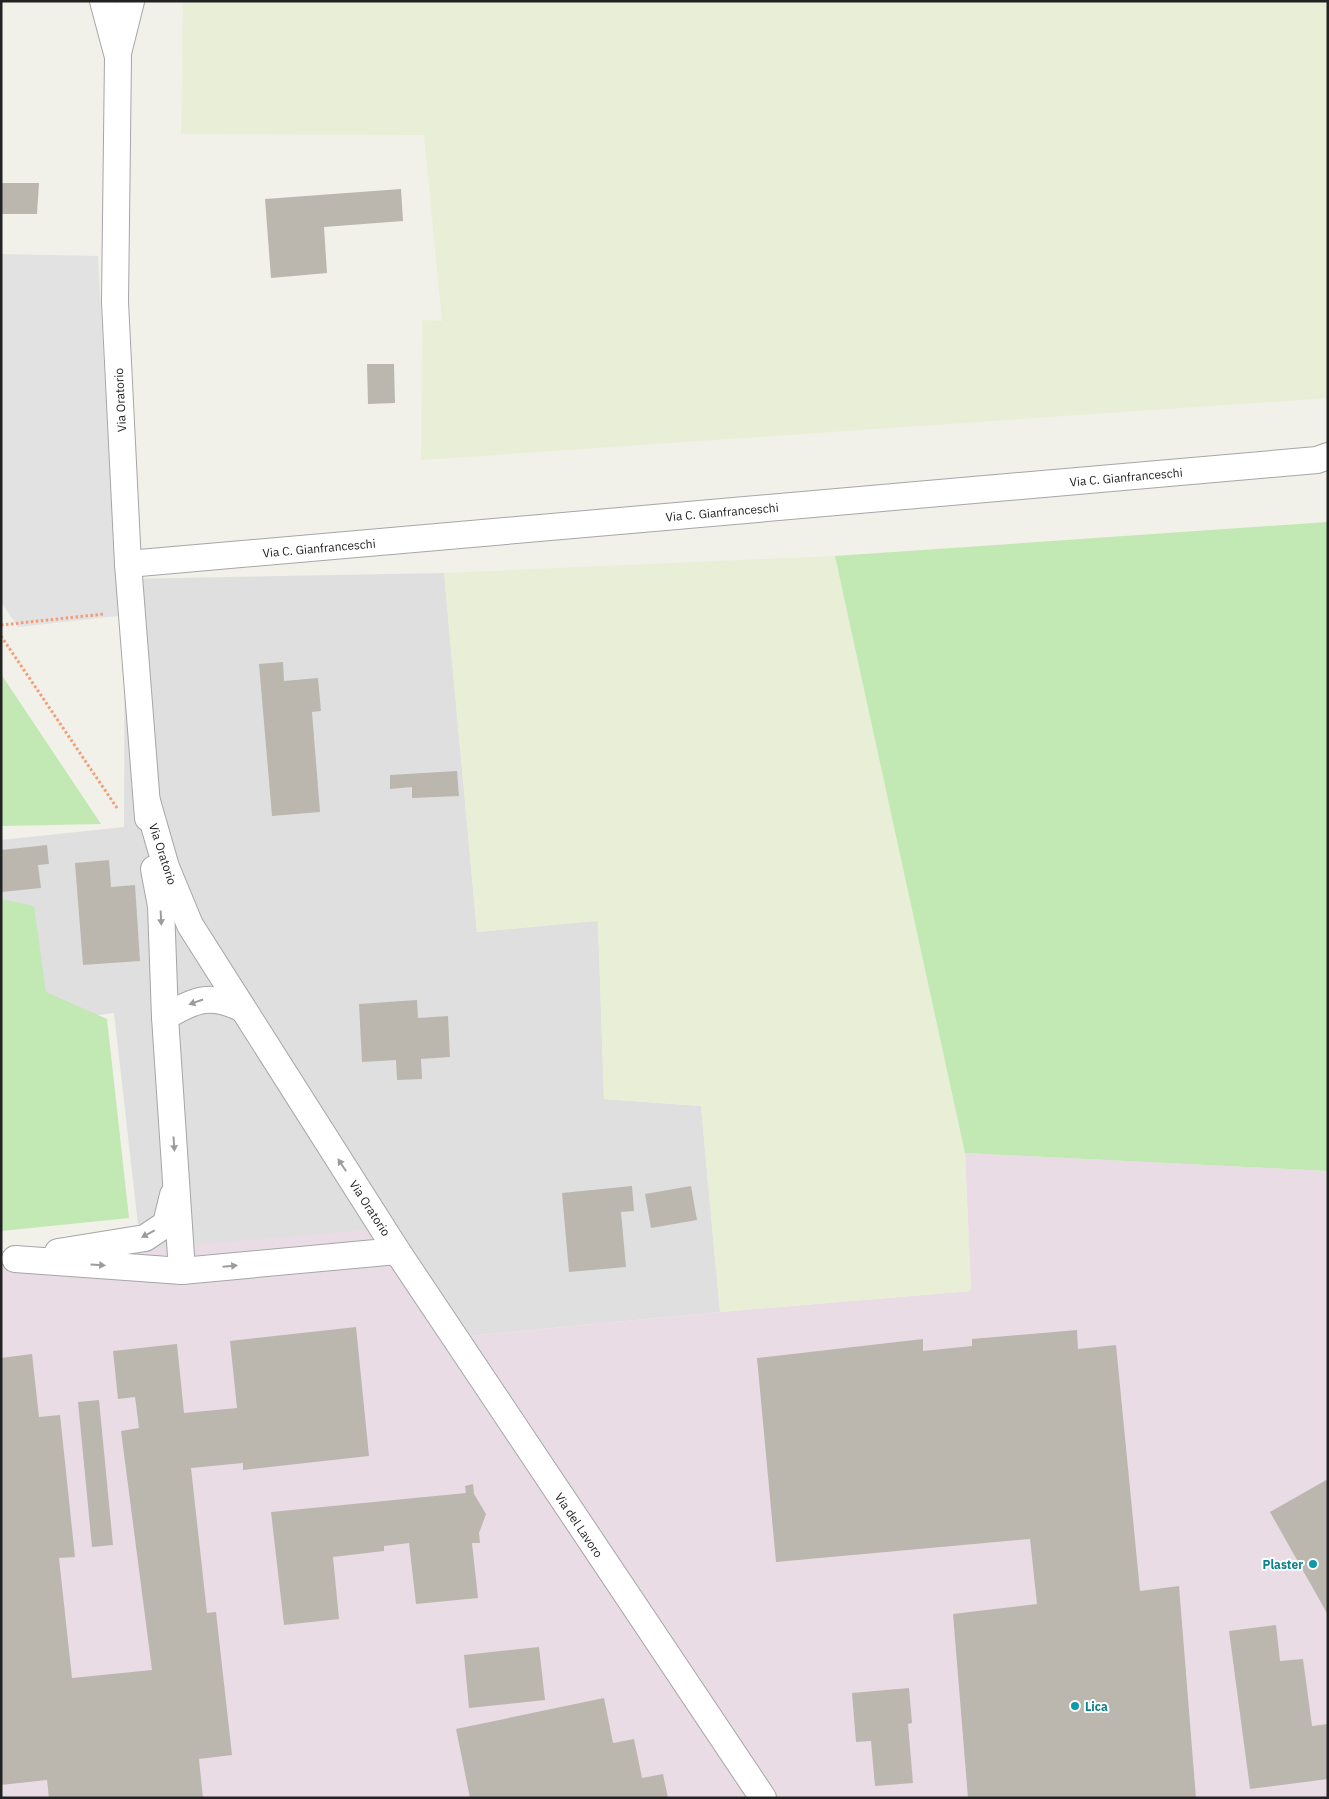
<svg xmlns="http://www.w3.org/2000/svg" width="1329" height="1799" font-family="'IBM Plex Sans',sans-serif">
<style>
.residential{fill:#e0dfdf}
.industrial{fill:#eadce5}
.farmland{fill:#e8efd6}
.grass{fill:#c2e8b3}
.parking{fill:#e2e2e2}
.building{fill:#bbb7af}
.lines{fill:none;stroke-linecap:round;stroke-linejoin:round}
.street-casing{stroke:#a6a6a6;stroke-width:28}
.path{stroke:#f39d78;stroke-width:3;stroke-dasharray:2.5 2.5;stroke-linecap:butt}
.street{stroke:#fff;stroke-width:26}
.oneway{fill:#9c9c9c}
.culture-dot{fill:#0f9aa8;stroke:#fff;stroke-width:2}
.labels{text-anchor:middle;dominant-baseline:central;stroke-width:4;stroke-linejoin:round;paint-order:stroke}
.street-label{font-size:12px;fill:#222;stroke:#fff}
.culture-label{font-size:12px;font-weight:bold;fill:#0d838f;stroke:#fff;text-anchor:end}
</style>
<rect width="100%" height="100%" fill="#f1f0e9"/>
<polygon class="residential" points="444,573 477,932 598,920 604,1099 701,1106 720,1312 458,1337 141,1251 114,1013 1,1027 1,840 124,827 125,579"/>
<polygon class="industrial" points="965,1153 1328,1171 1328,1798 1,1798 1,1262 391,1228 458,1337 720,1312 971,1291"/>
<g class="farmland">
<polygon points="183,1 1328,1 1328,398 421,460 422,320 442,321 424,135 181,134"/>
<polygon points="835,556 965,1153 971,1291 720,1312 701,1106 604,1099 598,921 477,932 444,573"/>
</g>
<g class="grass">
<polygon points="1328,522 1328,1171 965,1153 835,556"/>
<polygon points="1,674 101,824 1,826"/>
<polygon points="1,899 34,906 46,992 107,1019 129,1218 1,1231"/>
</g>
<polygon class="parking" points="1,254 98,256 118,616 18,627 1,602"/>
<g class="building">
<polygon points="1,183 39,183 37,214 1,214"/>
<polygon points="401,189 403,221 324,227 327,273 271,278 265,199"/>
<polygon points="367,364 394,364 395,403 368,404"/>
<polygon points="283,662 284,681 318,678 321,711 312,712 320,812 272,816 259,664"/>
<polygon points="457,771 459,796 412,798 412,787 390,789 390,775"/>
<polygon points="47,845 49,864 38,865 41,888 1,892 1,850"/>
<polygon points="109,860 111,887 135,885 140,961 83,965 75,863"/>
<polygon points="417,1000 418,1018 448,1016 450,1057 421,1059 422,1079 397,1080 396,1060 362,1062 359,1004"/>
<polygon points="632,1186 634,1211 621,1212 626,1267 569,1272 562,1193"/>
<polygon points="691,1186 697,1220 651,1228 645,1194"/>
<polygon points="356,1327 369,1456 243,1470 243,1463 191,1468 207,1613 216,1612 232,1755 199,1759 203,1798 49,1798 47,1780 1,1785 1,1358 32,1354 39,1417 60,1415 75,1557 59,1558 72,1678 152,1670 121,1431 139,1428 135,1397 118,1399 113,1351 177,1344 184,1413 237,1408 230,1341"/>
<polygon points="1077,1330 1078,1349 1116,1345 1140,1591 1179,1586 1196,1798 968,1798 953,1614 1037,1604 1030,1539 776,1562 757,1358 923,1339 923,1351 972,1346 972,1339"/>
<polygon points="99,1400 113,1545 92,1547 78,1402"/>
<polygon points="1328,1479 1328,1615 1270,1512"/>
<polygon points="473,1484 474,1494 486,1514 479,1533 480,1543 472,1543 478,1598 416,1604 409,1543 384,1546 384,1551 333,1557 339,1619 284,1625 271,1512 466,1493 465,1486"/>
<polygon points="1276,1625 1280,1661 1303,1659 1312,1726 1328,1724 1328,1779 1250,1789 1229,1631"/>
<polygon points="539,1647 545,1700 469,1708 464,1655"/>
<polygon points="909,1688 912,1723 908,1724 913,1783 875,1786 871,1741 856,1742 852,1693"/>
<polygon points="604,1698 613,1743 634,1739 642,1778 663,1774 668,1798 470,1798 456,1729"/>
</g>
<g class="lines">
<g class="street-casing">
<g id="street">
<polyline points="103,1 118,57 115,302 128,564 148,818"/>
<polyline points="118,53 131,1"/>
<polyline points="128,564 1317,460 1328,456"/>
<polyline points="147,801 166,867 190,925 397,1251 763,1798"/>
<polyline points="154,869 161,906 165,1017"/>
<polyline points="58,1252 145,1238 166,1224 173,1195"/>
<polyline points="15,1259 182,1271 397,1251"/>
<path d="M182 1271 165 1017C195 999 211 993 243 1009"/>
</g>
</g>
<g class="path">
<polyline points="1,625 104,614"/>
<polyline points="1,636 117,808"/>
</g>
<use href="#street" class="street"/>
</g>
<defs><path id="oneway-solid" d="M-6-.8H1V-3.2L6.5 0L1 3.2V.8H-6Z" transform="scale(1.25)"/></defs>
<g class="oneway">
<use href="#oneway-solid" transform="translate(161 918) rotate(87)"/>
<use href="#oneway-solid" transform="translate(196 1002) rotate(161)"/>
<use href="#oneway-solid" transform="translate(174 1144) rotate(86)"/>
<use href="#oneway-solid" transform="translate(342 1165) rotate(-123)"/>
<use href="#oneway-solid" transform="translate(148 1234) rotate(152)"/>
<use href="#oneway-solid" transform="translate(98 1265) rotate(4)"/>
<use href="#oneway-solid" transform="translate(230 1266) rotate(-5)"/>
</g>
<g class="culture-dot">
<circle cx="1313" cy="1564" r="5"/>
<circle cx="1075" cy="1706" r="5"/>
</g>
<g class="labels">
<g class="street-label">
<text transform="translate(120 400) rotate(-93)">Via Oratorio</text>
<text transform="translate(1126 477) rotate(-5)">Via C. Gianfranceschi</text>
<text transform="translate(722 512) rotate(-5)">Via C. Gianfranceschi</text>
<text transform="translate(319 548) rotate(-5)">Via C. Gianfranceschi</text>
<text transform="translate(163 854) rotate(72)">Via Oratorio</text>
<text transform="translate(370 1208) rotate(57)">Via Oratorio</text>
<text transform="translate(579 1525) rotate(56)">Via del Lavoro</text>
</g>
<g class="culture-label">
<text x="1303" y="1564">Plaster</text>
<text x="1085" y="1706" text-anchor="start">Lica</text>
</g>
</g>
<rect width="1329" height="1799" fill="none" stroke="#222222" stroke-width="5"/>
</svg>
